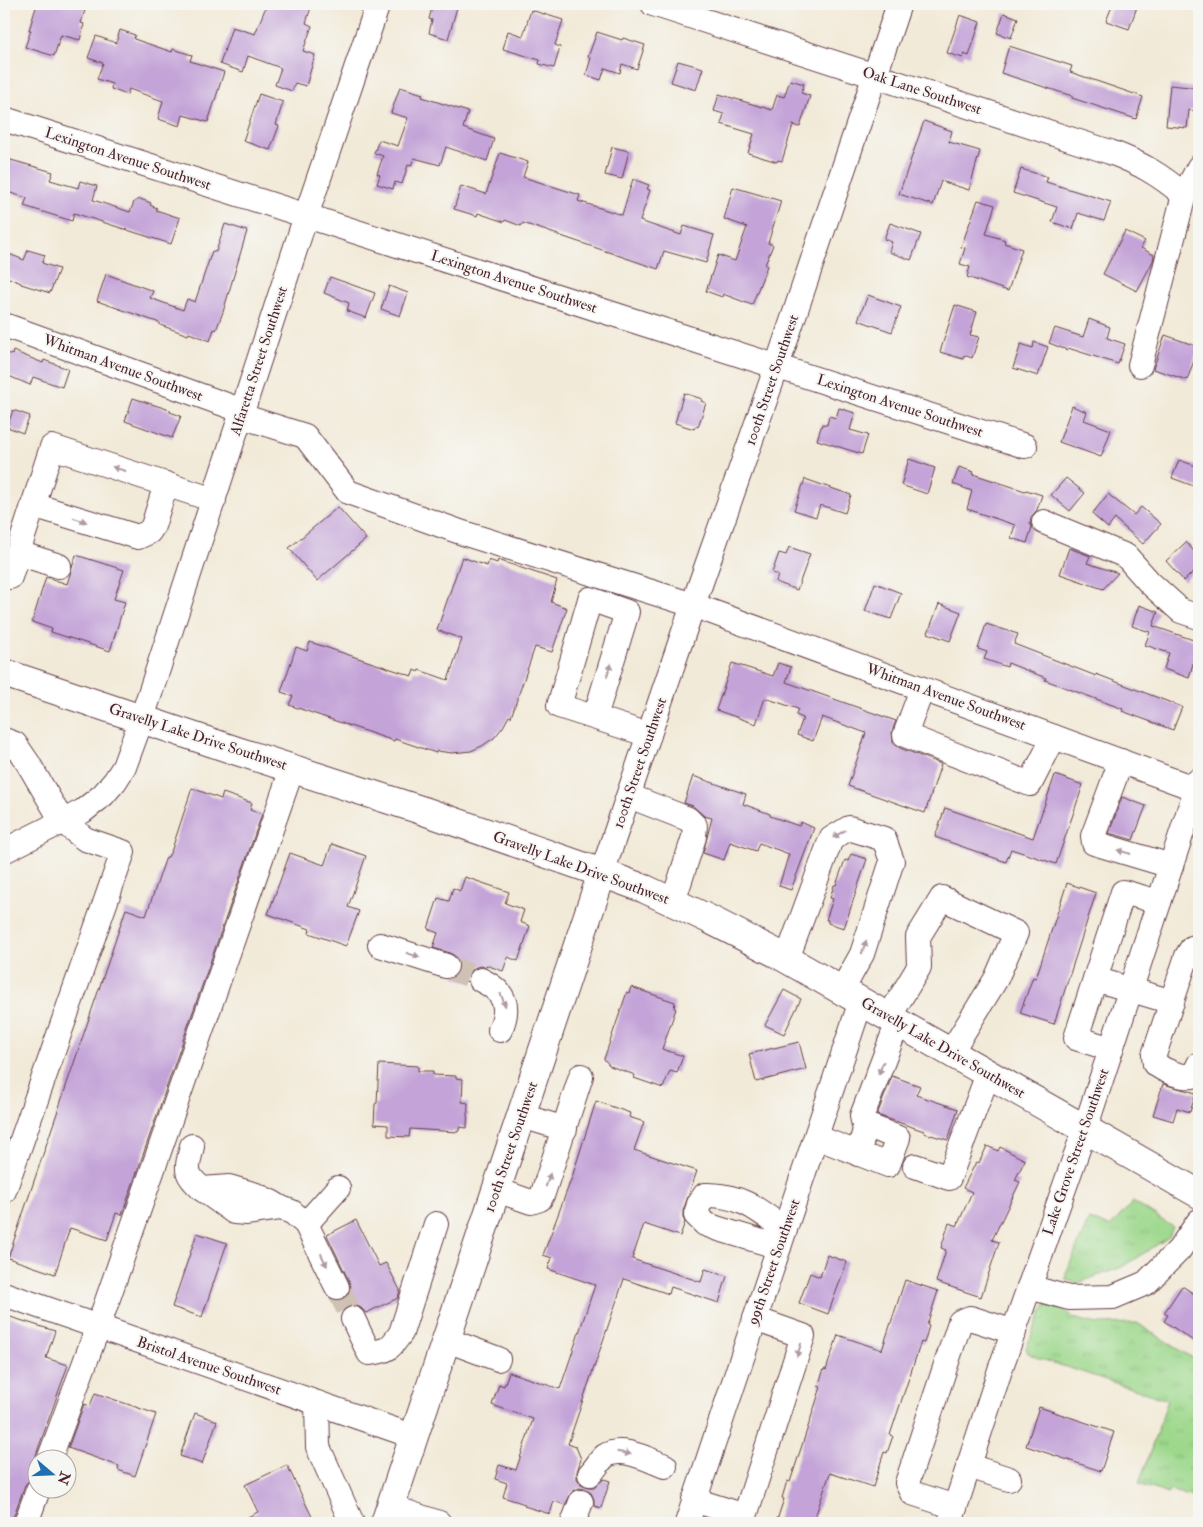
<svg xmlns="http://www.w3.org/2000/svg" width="1203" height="1527" font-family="'IM FELL Double Pica',serif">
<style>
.grass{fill:url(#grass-tufts);stroke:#747c5c}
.building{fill:#c4a4d8}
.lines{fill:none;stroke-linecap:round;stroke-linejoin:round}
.minor-tunnel{stroke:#d0c1b5;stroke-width:24;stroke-dasharray:24 12;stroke-linecap:butt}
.minor-casing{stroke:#633d45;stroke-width:26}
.major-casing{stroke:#633d45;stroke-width:30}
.minor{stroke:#fff;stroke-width:24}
.major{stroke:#fff;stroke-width:28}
.oneway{fill:#ae9aa0}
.labels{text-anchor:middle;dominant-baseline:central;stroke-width:4;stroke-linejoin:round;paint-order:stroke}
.street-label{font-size:15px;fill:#4a1f2b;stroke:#f6f6f2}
</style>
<defs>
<pattern id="grass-tufts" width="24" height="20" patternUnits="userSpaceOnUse" patternTransform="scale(1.25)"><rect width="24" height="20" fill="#9dd88c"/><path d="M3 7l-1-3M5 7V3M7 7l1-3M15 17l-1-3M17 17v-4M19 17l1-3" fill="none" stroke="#89b979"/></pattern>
</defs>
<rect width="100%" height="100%" fill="#f6f6f2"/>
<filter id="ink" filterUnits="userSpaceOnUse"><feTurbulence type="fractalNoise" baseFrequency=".02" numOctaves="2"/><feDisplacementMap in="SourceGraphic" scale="10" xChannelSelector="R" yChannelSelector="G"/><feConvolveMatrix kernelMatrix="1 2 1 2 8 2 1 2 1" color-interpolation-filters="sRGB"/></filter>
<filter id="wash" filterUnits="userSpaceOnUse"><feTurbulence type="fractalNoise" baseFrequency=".0096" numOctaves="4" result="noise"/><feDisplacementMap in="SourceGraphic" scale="20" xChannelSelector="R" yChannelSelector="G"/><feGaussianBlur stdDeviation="1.12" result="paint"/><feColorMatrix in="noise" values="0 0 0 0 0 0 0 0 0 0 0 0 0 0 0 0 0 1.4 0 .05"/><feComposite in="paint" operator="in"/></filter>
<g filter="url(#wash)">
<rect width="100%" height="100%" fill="#f2ead8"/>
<g class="grass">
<polygon points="1133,1202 1173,1227 1169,1237 1122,1267 1078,1283 1066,1280 1066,1273 1089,1219 1110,1227"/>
<polygon points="1047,1304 1059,1307 1074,1318 1087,1322 1099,1324 1137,1323 1199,1362 1199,1499 1169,1490 1168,1494 1139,1484 1168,1400 1038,1358 1028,1353 1026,1348 1043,1309"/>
</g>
<g id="blocks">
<g class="building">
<polygon points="37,4 74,4 86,7 81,23 84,24 80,40 61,35 54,56 25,47 31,30 29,30"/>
<polygon points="267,4 312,4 306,23 312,26 303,51 315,55 306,86 295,83 292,91 275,85 281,68 248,56 243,72 220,64 232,27 255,34"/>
<polygon points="433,4 458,4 448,39 429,33 432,20 429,19"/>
<polygon points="1113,4 1138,4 1129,29 1106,21"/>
<polygon points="531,10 563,20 555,45 560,47 554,68 539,64 540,60 503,49 508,31 523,36"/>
<polygon points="1004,13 1018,18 1011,38 997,33"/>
<polygon points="960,15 980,22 969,56 964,54 963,58 947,53"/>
<polygon points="120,30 135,35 134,39 172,52 173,49 192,55 190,61 224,72 208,122 183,115 180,126 158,119 163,101 129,89 127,95 111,89 112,84 97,79 103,63 88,58 96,36 116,43"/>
<polygon points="597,32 622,40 623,38 645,45 637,69 622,64 620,73 605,68 601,80 586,75 591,58 588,57"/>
<polygon points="1009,46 1072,66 1070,72 1143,97 1136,119 1072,98 1072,96 1001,73"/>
<polygon points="678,61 703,68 696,90 671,82"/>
<polygon points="790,80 804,84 801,93 810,96 800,127 793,125 782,161 778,160 777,162 748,153 754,134 721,124 724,114 714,111 719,94 772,110 777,95 784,97"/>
<polygon points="1170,85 1199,88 1199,112 1189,110 1187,128 1166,126"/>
<polygon points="400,87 423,94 422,97 468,112 463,128 494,139 487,161 446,147 440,165 414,158 411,166 408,165 402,184 395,182 393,189 377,184 380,175 377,174 383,156 374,153 379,140 398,146 408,118 391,113"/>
<polygon points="259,94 283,102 276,125 279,126 270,150 243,141"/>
<polygon points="924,121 952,131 949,142 980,151 969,190 941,181 933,205 899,194"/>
<polygon points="612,147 629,151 622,179 605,175"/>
<polygon points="500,153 528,162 523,177 580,195 578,201 622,215 633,179 649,185 647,189 650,190 640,221 681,235 684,226 714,235 706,263 664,251 658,269 523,223 521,226 505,220 504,222 478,213 477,216 454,209 461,186 486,194"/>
<polygon points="4,158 53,172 50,180 78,188 80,181 97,186 93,200 130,212 134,202 140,199 151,203 150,205 157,208 156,210 180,218 171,244 74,213 72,221 24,206 27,198 4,191"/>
<polygon points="1021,169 1048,177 1046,182 1111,202 1104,221 1078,213 1073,229 1052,222 1057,207 1013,193"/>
<polygon points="733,187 781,201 768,243 773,245 765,265 767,266 752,305 723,294 722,297 706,291 718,255 735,261 747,227 724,219"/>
<polygon points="978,200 995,205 986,234 1005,240 1004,243 1022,249 1008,291 967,277 970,267 960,264 965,248 961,247"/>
<polygon points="890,223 921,234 911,260 889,252 892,242 884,239"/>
<polygon points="225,224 247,231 223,312 216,330 214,329 210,341 189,333 188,335 160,325 160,323 97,301 106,274 153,291 150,298 183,310 187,299 195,302 212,251 216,252"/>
<polygon points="1125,231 1145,241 1141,248 1154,255 1153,261 1137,291 1103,274"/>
<polygon points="28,250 45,255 42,263 59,269 50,293 21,284 21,283 4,276 4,252 24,260"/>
<polygon points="330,277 375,293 366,318 347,311 349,303 324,293"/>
<polygon points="389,286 408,293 400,316 381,309"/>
<polygon points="868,295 901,307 892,332 858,320"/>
<polygon points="955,305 977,312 970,335 979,337 972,358 964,355 963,359 940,352"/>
<polygon points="1089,319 1110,327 1107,338 1125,344 1118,364 1068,348 1067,350 1049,343 1055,328 1083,337"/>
<polygon points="1165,335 1199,347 1187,380 1153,369"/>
<polygon points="1034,342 1048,347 1038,376 1013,368 1021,344 1033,348"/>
<polygon points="13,351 43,363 44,360 68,369 62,387 33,377 30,385 4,374 4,352 12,355"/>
<polygon points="684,393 702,399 701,401 706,403 698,427 696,426 694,429 675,423"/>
<polygon points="133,398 170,410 170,412 181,416 172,438 125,421"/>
<polygon points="1072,406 1087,412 1084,420 1111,430 1101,457 1059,442"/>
<polygon points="839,408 855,413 850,430 868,435 862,454 817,440 822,424 827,425 829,416 836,418"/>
<polygon points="13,410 30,416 23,433 7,427"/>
<polygon points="909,459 935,468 927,494 901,485"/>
<polygon points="1179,460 1199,467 1199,488 1172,478"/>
<polygon points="959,467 974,472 973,474 1025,491 1026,490 1042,495 1037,510 1031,517 1030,523 1032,527 1027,543 1011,538 1015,525 967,509 972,491 953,484"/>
<polygon points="1066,478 1085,493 1070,511 1051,495"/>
<polygon points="805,479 851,495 845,513 820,505 816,517 794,510"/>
<polygon points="1108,494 1134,515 1141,507 1161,524 1143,544 1115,519 1108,528 1092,514"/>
<polygon points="338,507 366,539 317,581 289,548"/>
<polygon points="1186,542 1199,557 1199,566 1184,581 1166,561"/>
<polygon points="789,547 810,554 797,590 776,582 778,575 772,573 779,553 786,555"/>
<polygon points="1069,548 1090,556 1087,563 1118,573 1103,589 1060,574"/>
<polygon points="76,555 124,570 114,599 125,602 110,651 51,632 52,629 32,622 46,577 67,584"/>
<polygon points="462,557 487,566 489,560 497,563 498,560 557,580 551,602 567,608 552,652 535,647 511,717 509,716 503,727 494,738 482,746 471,751 452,753 437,751 436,753 395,739 394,741 289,705 293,696 281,692 296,647 307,651 310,642 412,676 414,670 418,672 419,670 448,680 462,639 437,630"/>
<polygon points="875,583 901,593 891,619 865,611"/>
<polygon points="939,604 961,612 950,641 928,633"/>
<polygon points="1139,605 1158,612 1153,626 1199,642 1189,678 1164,669 1169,653 1145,645 1150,632 1132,626"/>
<polygon points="986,624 1018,634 1014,644 1096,676 1096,674 1182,707 1173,730 1122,711 1123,709 1045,680 1046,678 1008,663 1007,667 984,659 987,652 978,649"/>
<polygon points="732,663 773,676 778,663 791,667 786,682 896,721 892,731 893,743 900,748 941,764 925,813 848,786 866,733 822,717 813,741 797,735 803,718 796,715 798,709 765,698 756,724 716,710"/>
<polygon points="1055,775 1083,785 1056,864 1011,849 1006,862 935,837 945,808 1033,838"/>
<polygon points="693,776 746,794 743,804 770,814 770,816 799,826 801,822 814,828 791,890 779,886 789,854 759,843 756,851 730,842 724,860 703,853 712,818 704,816 693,806 684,803"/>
<polygon points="192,788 221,799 223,793 252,803 250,810 262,814 122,1215 116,1213 107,1240 70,1228 55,1274 8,1258 126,909 146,916 166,857 168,857 172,849"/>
<polygon points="1122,797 1146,806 1133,840 1109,833"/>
<polygon points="332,844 366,856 348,907 359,911 346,946 309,933 310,929 268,914 290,853 324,865"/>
<polygon points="851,854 867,859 844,928 828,923 828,920 826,920 833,899 830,898 834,885 836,885 845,860 848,861"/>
<polygon points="465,877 509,892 505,903 524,910 520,922 530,926 518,961 508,957 503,971 486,965 485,967 480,966 474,968 469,974 468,982 454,977 459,970 459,964 456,957 450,953 433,948 438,933 428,929 438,898 449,901 453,888 460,891"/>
<polygon points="1067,883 1096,893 1054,1024 1020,1013 1033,977 1036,978"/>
<polygon points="631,987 675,1002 674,1008 676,1009 662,1049 683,1056 677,1073 670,1071 663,1088 634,1078 635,1075 610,1066 604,1059 627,992 629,993"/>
<polygon points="784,990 801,999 784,1034 765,1025"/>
<polygon points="799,1042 806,1069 756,1082 749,1054"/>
<polygon points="379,1064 418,1066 418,1071 433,1071 433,1075 456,1076 456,1078 463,1079 462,1102 468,1103 467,1128 460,1127 458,1132 410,1129 409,1137 388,1136 388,1125 374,1124 375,1104 377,1103"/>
<polygon points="892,1076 920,1086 916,1095 958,1109 948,1140 924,1133 924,1131 877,1115"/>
<polygon points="1163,1084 1196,1093 1190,1112 1177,1108 1173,1121 1153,1115"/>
<polygon points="596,1101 630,1113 629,1117 644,1122 634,1150 697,1171 683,1211 683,1218 685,1222 680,1236 644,1224 632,1259 701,1282 705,1269 727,1276 719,1303 671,1287 669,1294 624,1279 568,1444 576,1447 581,1459 577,1472 577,1479 581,1484 588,1487 594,1487 604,1479 610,1481 601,1508 594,1506 594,1499 591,1493 585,1489 579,1488 572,1492 565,1505 554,1501 550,1514 524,1506 525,1504 503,1497 507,1483 495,1479 499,1465 516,1470 533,1419 492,1405 499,1384 504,1386 509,1372 560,1389 595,1285 548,1269 552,1258 543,1255 572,1177"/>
<polygon points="987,1146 998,1151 1000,1147 1025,1160 1015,1180 1020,1182 992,1240 999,1242 981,1297 936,1282 946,1250 941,1248 949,1223 957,1226 972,1192 963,1188 976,1162 979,1163"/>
<polygon points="356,1220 379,1266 386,1263 400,1290 398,1298 366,1313 361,1308 355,1305 348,1306 344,1309 339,1300 343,1299 348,1295 351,1287 349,1281 327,1235"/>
<polygon points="197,1233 227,1243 202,1317 172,1307"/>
<polygon points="827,1255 847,1262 828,1314 799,1303 810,1273 820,1277"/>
<polygon points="905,1280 938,1291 927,1325 929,1326 924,1343 921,1342 890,1435 893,1436 887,1453 884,1452 873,1487 830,1473 813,1523 776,1523 784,1499 782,1498 787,1481 790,1482 821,1387 818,1386 824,1369 826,1370 838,1335 882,1350"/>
<polygon points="1182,1286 1199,1297 1199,1345 1164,1321 1168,1315 1164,1313"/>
<polygon points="4,1315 55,1331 46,1358 68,1365 36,1455 35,1462 38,1467 38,1477 30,1479 25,1485 13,1518 13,1523 4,1523"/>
<polygon points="95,1393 156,1414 135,1476 118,1470 119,1466 68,1448 84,1404 90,1406"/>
<polygon points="1039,1407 1114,1432 1101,1471 1026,1446"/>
<polygon points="195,1413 217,1421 202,1464 180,1456"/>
<polygon points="287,1465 315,1523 235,1523 258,1512 245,1485"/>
</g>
</g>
</g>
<g filter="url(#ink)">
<use href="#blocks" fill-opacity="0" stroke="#633d45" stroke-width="1"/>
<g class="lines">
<g class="minor-tunnel">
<polyline points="446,966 481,980"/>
<polyline points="337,1287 353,1319"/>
</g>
<g class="minor-casing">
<g id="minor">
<path d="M653 4 1110 152C1140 163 1159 174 1184 195"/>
<polyline points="4,119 1025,446"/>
<polyline points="4,325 243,411"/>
<polyline points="1140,365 1184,195 1199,167"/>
<polyline points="241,416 305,436 348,492 463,533 693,605 1199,790"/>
<polyline points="33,505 138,537 149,532 153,526 166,484"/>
<polyline points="1044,522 1126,556 1150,583 1181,611 1199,617"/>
<polyline points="18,553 59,566"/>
<polyline points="10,577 52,447 214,500"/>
<polyline points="922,689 905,735 1030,784 1054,737"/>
<polyline points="595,717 627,612 590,599 559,706 649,735"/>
<polyline points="4,740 15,744 28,763 62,821 85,839 123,852 4,1191"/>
<polyline points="1121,761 1093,836 1094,843 1171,866"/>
<polyline points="629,796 688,819 695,826 694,837 673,902"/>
<polyline points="4,851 83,811 103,795 115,781 124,767 142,718 306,216 378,4"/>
<polyline points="602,873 693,605 777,366 899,4"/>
<polyline points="380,945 446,966"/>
<path d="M1199 946 1192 948 1187 956 1154 1055 1155 1064C1165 1071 1181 1078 1193 1076L1199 1064"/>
<polyline points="787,959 831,839 849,828 884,839 892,861 862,954 842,990"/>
<polyline points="1095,979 1172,1002"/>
<path d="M481 980C504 991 511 1006 500 1030"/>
<polyline points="889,1017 919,967 918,937 942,898 1016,933 996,979 951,1052"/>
<polyline points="1111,1049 1076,1038 1123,892 1159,902"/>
<polyline points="522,1116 565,1129"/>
<polyline points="865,1130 862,1116 898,1022"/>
<polyline points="816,1137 888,1165 898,1138 874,1128 865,1130 858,1154"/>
<path d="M192 1146C187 1170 183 1172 202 1189L229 1187 256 1195 271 1202 281 1208 292 1212 306 1224 337 1287"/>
<polyline points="915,1166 949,1178 988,1074"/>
<polyline points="202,1189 234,1212 247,1213 281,1208"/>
<polyline points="497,1190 531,1202 540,1199 543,1193 581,1076"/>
<polyline points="306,1224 338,1188"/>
<path d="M779 1247 719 1229 705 1224 696 1215 699 1204 705 1195C740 1194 759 1210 785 1230"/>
<polyline points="1029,1287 1069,1298 1113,1297 1146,1283 1179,1250 1199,1221"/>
<polyline points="4,1294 415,1437"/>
<path d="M353 1319 369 1353C389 1351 390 1348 401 1333L436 1224"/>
<polyline points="447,1340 498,1359"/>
<polyline points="317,1403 318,1447 352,1523"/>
<polyline points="49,1460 98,1327 292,769"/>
<polyline points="969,1466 1009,1479"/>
<path d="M590 1474C595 1469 600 1460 605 1456 622 1445 649 1460 665 1466"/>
<polyline points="694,1500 745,1516 803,1336 755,1319"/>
<polyline points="391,1507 439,1523"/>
<polyline points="955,1507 912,1493 907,1483 960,1322 970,1318 1014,1332"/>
<polyline points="26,1523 38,1490"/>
<polyline points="573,1523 581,1502"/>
<polyline points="687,1523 861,1001"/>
<polyline points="950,1523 1001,1367 1085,1129 1199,780"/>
</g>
</g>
<g class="major-casing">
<g id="major">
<polyline points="4,673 237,751 424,811 602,873 645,889 711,920 776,953 1199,1194"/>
<polyline points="385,1523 602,873"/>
</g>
</g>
<use href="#minor" class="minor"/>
<use href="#major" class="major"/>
</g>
<defs><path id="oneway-solid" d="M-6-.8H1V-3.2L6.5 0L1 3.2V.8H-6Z" transform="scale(1.25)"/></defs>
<g class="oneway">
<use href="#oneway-solid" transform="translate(119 469) rotate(-162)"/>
<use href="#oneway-solid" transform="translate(80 520) rotate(18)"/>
<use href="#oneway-solid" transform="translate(609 670) rotate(-73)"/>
<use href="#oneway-solid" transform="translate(839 834) rotate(149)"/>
<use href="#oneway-solid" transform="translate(1124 852) rotate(-164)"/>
<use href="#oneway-solid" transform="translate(864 947) rotate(-71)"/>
<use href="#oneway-solid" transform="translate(413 955) rotate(18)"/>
<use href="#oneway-solid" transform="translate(503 1000) rotate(69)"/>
<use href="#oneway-solid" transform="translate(881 1068) rotate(111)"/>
<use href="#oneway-solid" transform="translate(548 1180) rotate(-72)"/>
<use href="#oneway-solid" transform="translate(324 1260) rotate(64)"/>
<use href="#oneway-solid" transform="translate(799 1350) rotate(108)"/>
<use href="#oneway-solid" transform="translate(624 1453) rotate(9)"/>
</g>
</g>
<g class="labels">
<g class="street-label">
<text transform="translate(922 91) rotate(18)">Oak Lane Southwest</text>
<text transform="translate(128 159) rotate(18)">Lexington Avenue Southwest</text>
<text transform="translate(514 282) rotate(18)">Lexington Avenue Southwest</text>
<text transform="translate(259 361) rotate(-72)">Alfaretta Street Southwest</text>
<text transform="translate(123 368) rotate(20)">Whitman Avenue Southwest</text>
<text transform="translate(772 380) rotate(-71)">100th Street Southwest</text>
<text transform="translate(900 406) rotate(18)">Lexington Avenue Southwest</text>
<text transform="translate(946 697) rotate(20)">Whitman Avenue Southwest</text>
<text transform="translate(198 737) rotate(18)">Gravelly Lake Drive Southwest</text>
<text transform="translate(640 763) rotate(-71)">100th Street Southwest</text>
<text transform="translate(581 868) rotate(20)">Gravelly Lake Drive Southwest</text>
<text transform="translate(943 1048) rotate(30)">Gravelly Lake Drive Southwest</text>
<text transform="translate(511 1147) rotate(-71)">100th Street Southwest</text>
<text transform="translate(1076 1152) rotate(-71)">Lake Grove Street Southwest</text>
<text transform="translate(774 1262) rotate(-71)">99th Street Southwest</text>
<text transform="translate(209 1366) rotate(19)">Bristol Avenue Southwest</text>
</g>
</g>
<rect width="1203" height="1527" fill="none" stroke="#f6f6f2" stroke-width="20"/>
<g transform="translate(52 1474) rotate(109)"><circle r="24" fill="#f6f6f2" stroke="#b1a0a2"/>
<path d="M0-4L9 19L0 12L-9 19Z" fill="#1f6fb2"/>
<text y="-8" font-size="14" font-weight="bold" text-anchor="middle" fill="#4a1f2b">N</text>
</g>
</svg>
